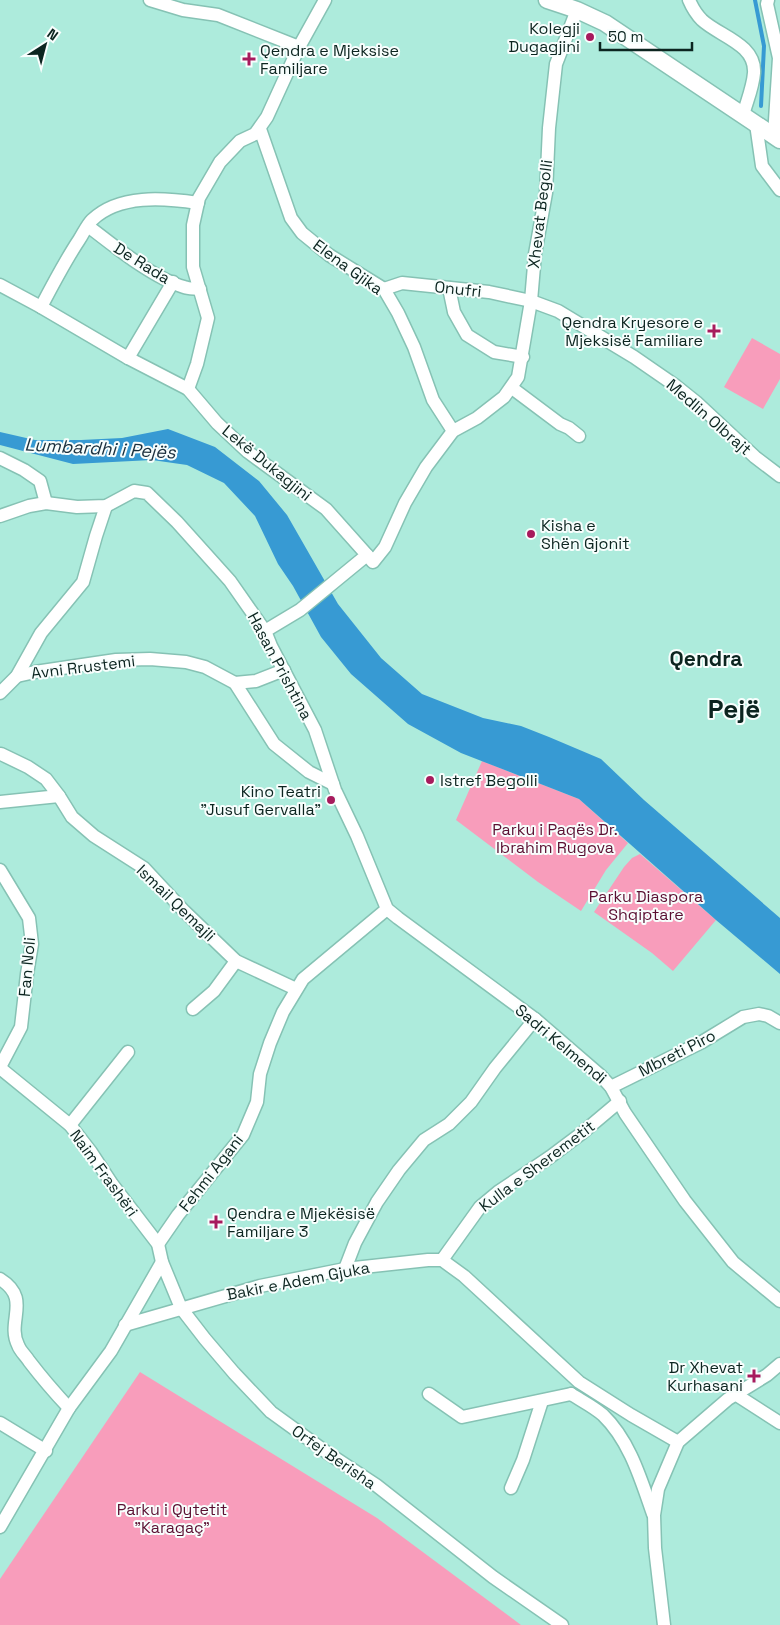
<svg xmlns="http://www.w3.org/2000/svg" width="780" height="1625" font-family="'Space Grotesk',sans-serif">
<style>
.park{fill:#f89dbb}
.water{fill:#379ad3}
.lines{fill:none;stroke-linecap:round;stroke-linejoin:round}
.stream{stroke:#379ad3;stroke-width:4}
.minor-casing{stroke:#86c2b4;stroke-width:15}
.major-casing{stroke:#86c2b4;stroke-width:19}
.minor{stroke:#fff;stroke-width:12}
.major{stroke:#fff;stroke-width:16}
.poi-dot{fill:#a71b5d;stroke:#f8fefd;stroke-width:2}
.labels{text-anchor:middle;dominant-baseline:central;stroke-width:4;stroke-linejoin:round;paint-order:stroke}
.poi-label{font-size:16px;fill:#0c2520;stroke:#f8fefd;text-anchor:end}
.street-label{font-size:16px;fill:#0c2520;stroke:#f8fefd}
.park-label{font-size:16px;fill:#5b1032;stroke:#f8fefd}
.water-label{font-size:18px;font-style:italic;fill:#1c313f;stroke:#f8fefd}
.district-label{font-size:21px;font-weight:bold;fill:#0c2520;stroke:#f8fefd}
.town-label{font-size:26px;font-weight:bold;fill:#0c2520;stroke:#f8fefd}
</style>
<rect width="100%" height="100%" fill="#adebdc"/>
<g class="park">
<polygon points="752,338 780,354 780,379 763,409 724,387"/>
<polygon points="482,761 579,799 628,843 606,870 581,911 538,882 456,820"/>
<polygon points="640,854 716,920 673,971 652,953 594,912 624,867 632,858"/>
<polygon points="140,1372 377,1518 521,1625 0,1625 0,1579"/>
</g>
<polygon class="water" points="168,429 215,447 259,481 287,515 338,604 381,658 422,694 483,718 521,726 549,737 601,759 644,800 780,918 780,974 716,920 579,799 461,753 408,724 351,674 321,637 293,586 278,564 255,516 224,483 187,465 152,460 73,464 0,445 0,432 35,440 81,440 122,438"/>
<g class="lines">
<polyline class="stream" points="755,0 764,46 761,106"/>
<g class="minor-casing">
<g id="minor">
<polyline points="150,0 183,10 218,15 299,47"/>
<path d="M689 0C692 7 697 15 702 20 719 36 756 44 754 73 753 87 747 101 743 115"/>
<polyline points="768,0 767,4 779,58 774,136"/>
<polyline points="756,124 762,166 780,190"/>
<polyline points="260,129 291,218 302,233 329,255 384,289 398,313 414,347 433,400 453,431"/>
<path d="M88 226C114 246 153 278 184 287 189 289 195 288 200 289"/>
<polyline points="0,285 41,307 128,358 188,389 217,423 248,452 326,509 367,555 300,610 265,631"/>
<polyline points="449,288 454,312 467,335 494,352 523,357"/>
<polyline points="384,289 402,283 489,292 531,301 558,311 634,357 676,386 696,402 755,457 780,476"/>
<path d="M41 307C53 284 65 261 79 240 83 234 87 225 92 220 119 194 164 198 198 203"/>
<polyline points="128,358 173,282"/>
<polyline points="512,388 560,424 569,428 579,436"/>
<polyline points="188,389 197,364 208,318 193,267 193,225 199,198 220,162 240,141 255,134 267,117 299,47 325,0"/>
<polyline points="0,458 24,470 40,481 46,503"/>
<polyline points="0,516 29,506 46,503 77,507 106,506 134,491 147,493 177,522 230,581 265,631 271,646 315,730 335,790 357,836 387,909 398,918 535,1019 601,1076 611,1087 625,1113 685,1201 733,1262 780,1301"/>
<polyline points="367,555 373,562 385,547 405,503 426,467 453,431 477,418 504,397 518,377 531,301 535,254 546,193 549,128 556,64 577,10"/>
<polyline points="17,676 35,672 116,660 150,659 186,662 205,667 235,683 274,744 309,772 333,784"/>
<polyline points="235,683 256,681 284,670"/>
<polyline points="0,693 17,676 41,633 83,582 96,536 106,506"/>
<polyline points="1,754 28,767 46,779 59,796 72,817 94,836 144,868 184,911 236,961 296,989"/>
<polyline points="0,802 59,796"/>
<polyline points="0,870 29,918 32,944 27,974 21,1027 0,1067"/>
<polyline points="193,1009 214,991 236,961"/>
<polyline points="0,1068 70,1125 91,1152 112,1184 158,1244 162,1262 181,1308 205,1339 234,1373 271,1412 329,1454 376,1485 493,1577 562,1625"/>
<polyline points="611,1087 702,1042 743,1017 759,1014 768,1016 780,1023"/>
<polyline points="70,1125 128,1052"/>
<polyline points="158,1244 178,1215 243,1135 257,1102 260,1074 270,1043 283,1012 303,979 387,909"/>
<polyline points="442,1260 480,1207 498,1192 550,1157 582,1133 620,1101"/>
<polyline points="345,1269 355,1243 377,1202 399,1170 424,1140 449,1124 471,1102 495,1068 535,1019"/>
<path d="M0 1279C32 1299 6 1321 18 1345 20 1351 26 1356 29 1361 42 1378 55 1393 69 1408"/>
<polyline points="125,1325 260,1286 345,1269 428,1260 442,1260 464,1276 579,1382 631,1415 678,1442"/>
<polyline points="429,1394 462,1417 571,1394"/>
<path d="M571 1394C582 1401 594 1407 603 1415 630 1441 641 1480 653 1514"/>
<polyline points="735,1394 780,1423"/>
<polyline points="0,1423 46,1451"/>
<polyline points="511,1488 523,1460 542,1401"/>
<polyline points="0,1527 69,1408 111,1351 162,1262"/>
<polyline points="664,1625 655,1548 654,1515 658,1489 678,1442 728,1399 767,1375 780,1364"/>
</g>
</g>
<g class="major-casing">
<polyline id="major" points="547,0 577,10 605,23 780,140"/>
</g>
<use href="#minor" class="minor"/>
<use href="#major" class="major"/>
</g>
<g class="poi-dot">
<circle cx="590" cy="37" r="5"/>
<path d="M246.5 51.5h5v5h5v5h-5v5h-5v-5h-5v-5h5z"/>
<path d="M711.5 323.5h5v5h5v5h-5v5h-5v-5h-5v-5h5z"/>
<circle cx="531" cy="534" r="5"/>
<circle cx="430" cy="780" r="5"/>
<circle cx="331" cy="800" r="5"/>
<path d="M213.5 1214.5h5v5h5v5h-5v5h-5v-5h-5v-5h5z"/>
<path d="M751.5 1368.5h5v5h5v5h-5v5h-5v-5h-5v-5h5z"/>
</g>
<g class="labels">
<g class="poi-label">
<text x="580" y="28">Kolegji<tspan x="580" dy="18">Dugagjini</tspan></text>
<text x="260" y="50" text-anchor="start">Qendra e Mjeksise<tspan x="260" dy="18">Familjare</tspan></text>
<text x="703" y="322">Qendra Kryesore e<tspan x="703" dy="18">Mjeksisë Familiare</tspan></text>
<text x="541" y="525" text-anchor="start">Kisha e<tspan x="541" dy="18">Shën Gjonit</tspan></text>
<text x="440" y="780" text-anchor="start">Istref Begolli</text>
<text x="321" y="791">Kino Teatri<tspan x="321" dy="18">"Jusuf Gervalla"</tspan></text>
<text x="227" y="1213" text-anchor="start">Qendra e Mjekësisë<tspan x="227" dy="18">Familjare 3</tspan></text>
<text x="743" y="1367">Dr Xhevat<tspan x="743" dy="18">Kurhasani</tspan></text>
</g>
<g class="street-label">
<text transform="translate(540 214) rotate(-83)">Xhevat Begolli</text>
<text transform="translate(142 263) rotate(32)">De Rada</text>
<text transform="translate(348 267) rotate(36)">Elena Gjika</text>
<text transform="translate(458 289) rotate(6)">Onufri</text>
<text transform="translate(709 417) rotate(41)">Medlin Olbrajt</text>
<text transform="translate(267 463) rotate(39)">Lekë Dukagjini</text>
<text transform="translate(280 666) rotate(62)">Hasan Prishtina</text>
<text transform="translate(83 667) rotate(-7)">Avni Rrustemi</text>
<text transform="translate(176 903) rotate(44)">Ismail Qemajli</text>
<text transform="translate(27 967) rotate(-85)">Fan Noli</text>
<text transform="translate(561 1044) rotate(40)">Sadri Kelmendi</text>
<text transform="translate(677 1053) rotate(-27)">Mbreti Piro</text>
<text transform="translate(537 1166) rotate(-37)">Kulla e Sheremetit</text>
<text transform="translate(104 1173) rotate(54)">Naim Frashëri</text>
<text transform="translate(211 1173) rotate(-52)">Fehmi Agani</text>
<text transform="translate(298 1281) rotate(-11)">Bakir e Adem Gjuka</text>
<text transform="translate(334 1457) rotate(35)">Orfej Berisha</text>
</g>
<g class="park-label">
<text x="555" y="829">Parku i Paqës Dr.<tspan x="555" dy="18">Ibrahim Rugova</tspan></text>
<text x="646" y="896">Parku Diaspora<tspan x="646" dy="18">Shqiptare</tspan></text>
<text x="172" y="1509">Parku i Qytetit<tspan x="172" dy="18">"Karagaç"</tspan></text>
</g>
<g class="water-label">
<text transform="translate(100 448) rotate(3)">Lumbardhi i Pejës</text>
</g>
<g class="district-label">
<text x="706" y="658">Qendra</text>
</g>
<g class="town-label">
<text x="734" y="709">Pejë</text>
</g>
</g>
<g transform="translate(45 45) rotate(36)" stroke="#f8fefd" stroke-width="4" paint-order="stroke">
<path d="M0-4L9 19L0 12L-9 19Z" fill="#0c2520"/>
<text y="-8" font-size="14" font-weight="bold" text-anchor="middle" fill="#0c2520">N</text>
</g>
<path d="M600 42v8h92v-8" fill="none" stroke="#0c2520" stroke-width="2.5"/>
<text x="608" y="42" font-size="15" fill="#0c2520" stroke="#f8fefd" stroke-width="4" paint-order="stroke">50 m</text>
</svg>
